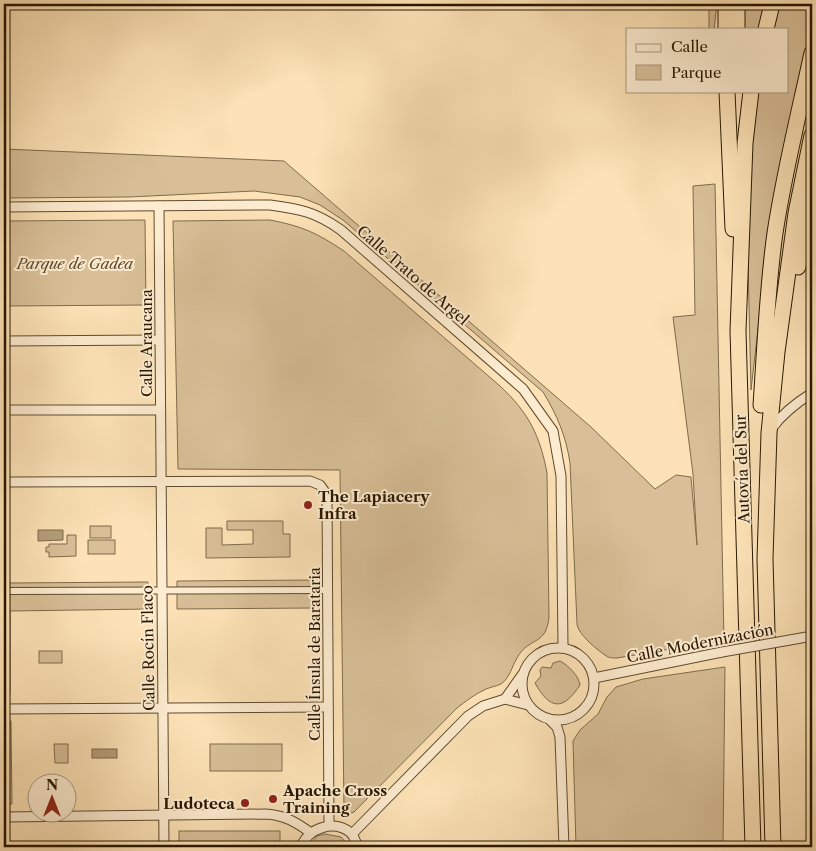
<svg xmlns="http://www.w3.org/2000/svg" width="816" height="851" font-family="'Libre Caslon Text',serif">
<style>
.green{fill:#d8bf97;stroke:#806b4c}
.water{fill:#b49d78;stroke:#7c6748}
.lines{fill:none;stroke-linecap:round;stroke-linejoin:round}
.service-casing{stroke:#5e4a2e;stroke-width:6}
.pedestrian-casing{stroke:#5e4a2e;stroke-width:8}
.minor-casing{stroke:#5e4a2e;stroke-width:11}
.motorway-casing{stroke:#291700;stroke-width:17}
.service{stroke:#fdecd0;stroke-width:4.5}
.pedestrian{stroke:#fdecd0;stroke-width:6}
.minor{stroke:#fdecd0;stroke-width:9}
.motorway{stroke:#fce2b6;stroke-width:15}
.minor-bridge-casing{stroke:#5e4a2e;stroke-width:11;stroke-linecap:butt}
.minor-bridge{stroke:#fdecd0;stroke-width:9}
.poi-dot{fill:#8f2418;stroke:#fdecd0;stroke-width:2}
.labels{text-anchor:middle;dominant-baseline:central;stroke-width:4;stroke-linejoin:round;paint-order:stroke}
.park-label{font-size:15px;font-style:italic;fill:#5e492d;stroke:#fdecd0}
.street-label{font-size:15px;fill:#291700;stroke:#fdecd0}
.poi-label{font-size:15px;font-weight:bold;fill:#291700;stroke:#fdecd0;text-anchor:start}
</style>
<rect width="100%" height="100%" fill="#fce2b6"/>
<filter id="stains"><feTurbulence type="fractalNoise" baseFrequency=".004" numOctaves="4"/><feColorMatrix values="0 0 0 0 .2 0 0 0 0 .09 0 0 0 0 .02 0 0 0 .5 -.17"/></filter>
<radialGradient id="worn" r=".72"><stop offset=".6" stop-color="#630" stop-opacity="0"/><stop offset="1" stop-color="#630" stop-opacity=".3"/></radialGradient>
<g class="green">
<polygon points="709,4 717,4 714,29 709,29"/>
<polygon points="742,4 812,4 812,90 769,233 751,390 744,91 787,91 787,29 743,29"/>
<path d="M4 149 284 161 591 427 655 489 676 475 691 477 697 545 693 474 673 317 695 315 693 186 715 184 724 640 617 658C613 658 608 658 605 655 596 649 578 634 577 624L570 463C566 436 557 415 543 392L343 220 320 205 300 197 254 191 129 197 4 198Z"/>
<polygon points="145,220 146,305 4,306 4,221"/>
<path d="M270 220C302 226 317 233 344 251L500 386C528 412 540 435 547 473L549 617C546 647 529 636 517 658 512 666 510 678 501 684 497 686 491 687 486 689 475 694 466 701 457 708L354 812 349 814 345 813 344 809 340 470 178 469 173 221Z"/>
<rect x="4" y="418" width="5" height="55"/>
<polygon points="4,500 9,500 9,583 148,582 148,609 10,611 10,694 4,694"/>
<polygon points="227,521 283,521 283,534 290,534 290,557 206,558 206,528 222,528 222,545 253,544 253,530 227,530"/>
<rect x="90" y="526" width="21" height="12"/>
<polygon points="67,535 76,535 76,556 49,557 49,552 46,552 46,547 49,547 49,544 67,544"/>
<rect x="88" y="540" width="27" height="14"/>
<polygon points="313,580 313,608 177,609 177,581"/>
<rect x="39" y="651" width="23" height="12"/>
<path d="M560 661C568 665 579 676 580 685 563 711 550 710 535 683L541 676 540 670 542 667 551 668 553 663Z"/>
<polygon points="725,667 723,847 576,847 573,741 580,730 598,714 607,697 616,687 643,679"/>
<polygon points="4,721 11,721 12,804 4,804"/>
<polygon points="54,744 68,744 68,763 55,763"/>
<rect x="210" y="744" width="72" height="27"/>
<rect x="179" y="831" width="101" height="16"/>
<polygon points="325,834 341,837 350,847 308,847 317,836"/>
</g>
<g class="water">
<polygon points="38,530 63,530 63,540 38,541"/>
<rect x="92" y="749" width="25" height="9"/>
</g>
<g class="lines">
<g class="service-casing">
<polyline id="service" points="812,424 809,427 812,558"/>
</g>
<g class="pedestrian-casing">
<polyline id="pedestrian" points="4,591 327,590"/>
</g>
<g class="minor-casing">
<g id="minor">
<polyline points="159,206 164,847"/>
<path d="M4 207 270 205C300 209 316 212 341 230L523 389 553 431 561 476 563 647"/>
<polyline points="4,341 159,340"/>
<polyline points="4,410 160,410"/>
<path d="M772 428C783 413 796 403 812 393"/>
<polyline points="4,482 310,481 320,485 327,495 329,825"/>
<polyline points="790,640 812,636"/>
<circle cx="558" cy="684" r="36"/>
<polyline points="594,678 722,652"/>
<polyline points="505,699 528,705"/>
<polyline points="4,709 328,707"/>
<polyline points="549,719 557,727 560,737 564,847"/>
<path d="M4 817 266 814C284 815 296 822 311 833"/>
<polyline points="352,834 468,716 483,706 505,699 522,675"/>
<path d="M301 847C308 828 334 819 351 833 354 836 356 843 358 847"/>
</g>
</g>
<g class="motorway-casing">
<g id="motorway">
<polyline points="726,4 726,29"/>
<polyline points="737,4 737,29"/>
<polyline points="766,29 772,4"/>
<polyline points="727,91 733,229"/>
<polyline points="751,91 745,143 738,331 753,847"/>
<polyline points="798,267 812,203"/>
<path d="M761 405C765 348 767 290 775 233 784 173 799 113 812 53"/>
<polyline points="773,847 765,559 769,433 777,352 796,213 812,135"/>
</g>
</g>
<use href="#service" class="service"/>
<use href="#pedestrian" class="pedestrian"/>
<use href="#minor" class="minor"/>
<use href="#motorway" class="motorway"/>
<g class="minor-bridge-casing">
<polyline id="minor-bridge" points="722,652 790,640"/>
</g>
<use href="#minor-bridge" class="minor-bridge"/>
</g>
<g class="poi-dot">
<circle cx="308" cy="505" r="5"/>
<circle cx="273" cy="799" r="5"/>
<circle cx="245" cy="803" r="5"/>
</g>
<g class="labels">
<g class="park-label">
<text x="75" y="263">Parque de Gadea</text>
</g>
<g class="street-label">
<text transform="translate(413 275) rotate(41)">Calle Trato de Argel</text>
<text transform="translate(146 343) rotate(-90)">Calle Araucana</text>
<text transform="translate(742 469) rotate(-92)">Autovía del Sur</text>
<text transform="translate(700 643) rotate(-11)">Calle Modernización</text>
<text transform="translate(148 648) rotate(-91)">Calle Rocín Flaco</text>
<text transform="translate(314 654) rotate(-90)">Calle Ínsula de Barataria</text>
</g>
<g class="poi-label">
<text x="318" y="496">The Lapiacery<tspan x="318" dy="17">Infra</tspan></text>
<text x="283" y="790">Apache Cross<tspan x="283" dy="17">Training</tspan></text>
<text x="235" y="803" text-anchor="end">Ludoteca</text>
</g>
</g>
<rect width="816" height="851" fill="none" stroke="#fce2b6" stroke-width="20"/>
<rect x="5" y="5" width="806" height="841" fill="none" stroke="#291700" stroke-width="2.5"/>
<rect x="10" y="10" width="796" height="831" fill="none" stroke="#291700"/>
<rect x="626" y="28" width="162" height="65" fill="#fdecd0" stroke="#a8977d"/>
<rect x="636" y="44" width="25" height="8" fill="#fdecd0" stroke="#a8977d"/>
<text x="671" y="52" font-size="15" fill="#291700">Calle</text>
<rect x="636" y="65" width="25" height="15" fill="#d8bf97" stroke="#a8977d"/>
<text x="671" y="78" font-size="15" fill="#291700">Parque</text>
<g transform="translate(52 798)"><circle r="24" fill="#fdecd0" stroke="#a8977d"/>
<path d="M0-4L9 19L0 12L-9 19Z" fill="#8f2418"/>
<text y="-8" font-size="14" font-weight="bold" text-anchor="middle" fill="#291700">N</text>
</g>
<rect width="100%" height="100%" filter="url(#stains)"/>
<rect width="100%" height="100%" fill="url(#worn)"/>
</svg>
